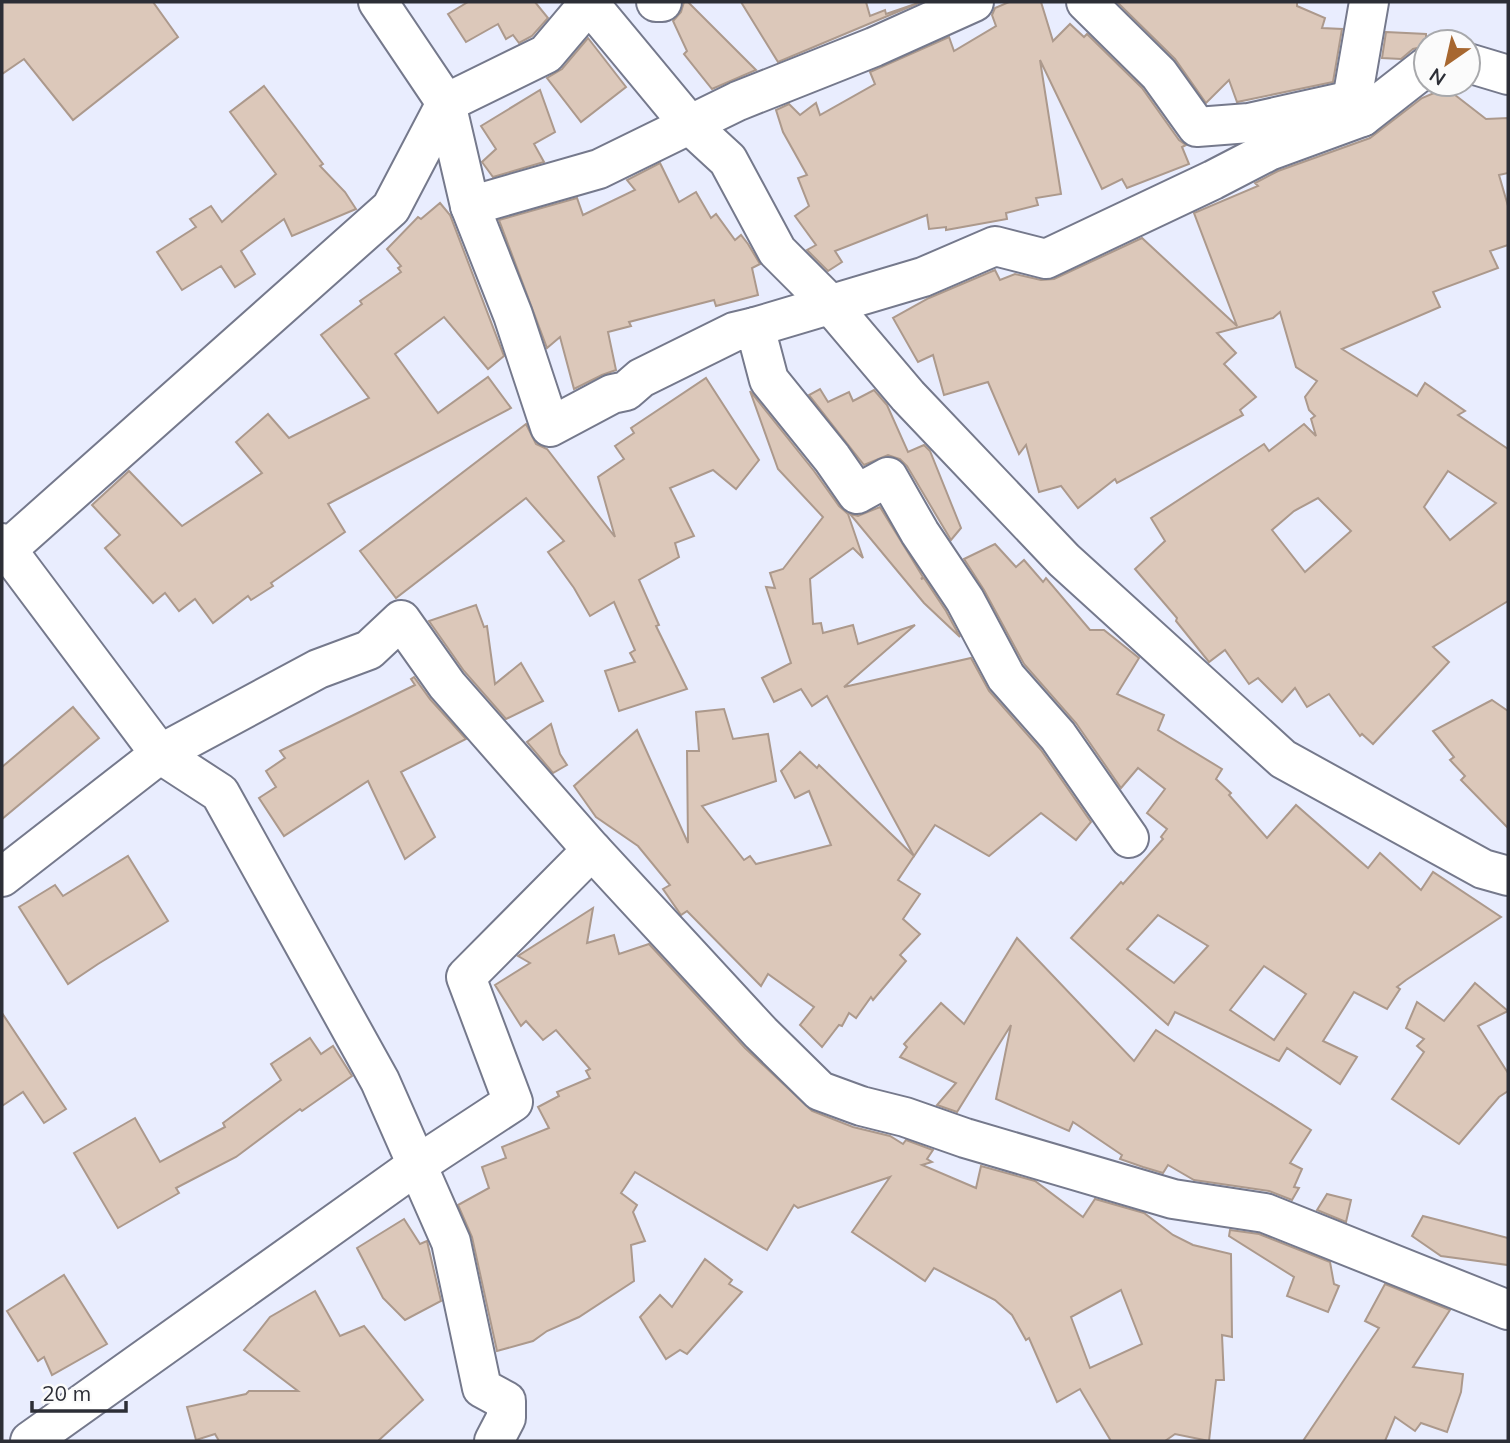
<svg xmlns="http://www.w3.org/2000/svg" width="1510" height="1443" font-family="Mulish,sans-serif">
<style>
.building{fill:#dcc8ba;stroke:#ac998c;stroke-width:2;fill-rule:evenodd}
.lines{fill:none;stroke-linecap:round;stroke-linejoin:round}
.minor-casing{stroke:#75798c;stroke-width:42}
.minor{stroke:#fff;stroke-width:38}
</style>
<rect width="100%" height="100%" fill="#e9edfe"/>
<g class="building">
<polygon points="2,2 153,2 178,37 73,120 24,59 2,74"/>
<polygon points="468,2 535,2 548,18 532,36 519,43 513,35 506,39 498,24 466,42 448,14"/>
<polygon points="684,2 688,2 756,70 712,89 684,54 687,51 673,21 681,12"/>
<polygon points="741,2 866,2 870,16 885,10 886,14 921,2 778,62"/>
<polygon points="1009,2 1041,2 1053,41 1070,24 1084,37 1087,34 1142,88 1179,140 1186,145 1182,147 1189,164 1127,188 1122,179 1102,189 1040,60 1061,194 1036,198 1038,205 1006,213 1007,219 946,230 946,227 929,229 927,215 835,251 842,262 828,271 807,250 816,245 795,216 809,206 798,178 807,175 783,132 776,110 789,104 800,115 816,103 820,115 875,84 870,72 949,37 954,51 996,26 992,15 995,8"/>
<polygon points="1117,2 1297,2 1297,6 1325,18 1322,28 1342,29 1333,82 1237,102 1229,80 1206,103 1175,59"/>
<polygon points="1386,32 1426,34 1426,46 1413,49 1401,59 1382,58"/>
<polygon points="588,38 626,87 581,122 547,78 562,69"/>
<polygon points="264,86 323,164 320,166 345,192 356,209 292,236 284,219 241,251 255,274 235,287 221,266 182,290 157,252 196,227 190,219 211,206 222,222 276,174 230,112"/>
<path d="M1446 88 1486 119 1508 118V173L1499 175 1508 206V245L1490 251 1498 268 1433 292 1440 307 1342 349 1417 396 1425 383 1465 411 1458 415 1508 449V601L1433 647 1449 662 1373 744 1362 734 1360 736 1329 694 1307 707 1295 688 1282 702 1258 678 1249 684 1225 650 1209 662 1176 621 1177 618 1135 569 1165 541 1151 518 1264 444 1269 451 1304 424 1316 436 1311 419 1315 416 1309 410 1305 397 1317 381 1296 367 1280 312 1273 318 1217 333 1236 353 1224 364 1256 397 1240 410 1243 415 1117 483 1115 479 1078 508 1061 486 1039 492 1026 445 1019 454 988 382 944 395 933 355 918 362 893 318 929 298 995 270 1000 280 1015 274 1041 280 1054 279 1142 238 1237 326 1194 213 1258 186 1255 183 1278 171 1370 138 1422 98ZM1448 471 1496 503 1450 540 1424 507ZM1318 498 1351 531 1305 572 1272 530 1294 511Z"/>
<polygon points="540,90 555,132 534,144 544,162 493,177 482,162 496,149 481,126"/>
<polygon points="660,163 679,202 696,192 711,218 716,214 735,240 741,235 748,244 760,264 752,268 758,295 716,306 714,300 629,322 631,326 608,332 616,370 602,375 574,389 560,337 547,348 499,220 577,198 583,215 635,190 627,180"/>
<polygon points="440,203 450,215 504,356 488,369 444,317 395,354 438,413 488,377 511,408 328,504 345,532 271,583 273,586 251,600 248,596 213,623 195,599 179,611 165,593 153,603 105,548 120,535 92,505 129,471 182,526 262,473 236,442 268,414 289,438 369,398 321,335 362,304 360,301 401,272 398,268 401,266 387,249 418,217 421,219"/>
<polygon points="706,378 759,460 736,489 713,470 670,488 694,536 675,543 679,557 639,580 659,625 656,626 687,689 619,711 605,671 635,662 630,653 635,650 614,602 590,616 574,588 548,552 564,541 526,498 396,598 360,551 526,424 536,444 547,449 615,537 598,477 624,459 615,446 634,433 631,428"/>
<polygon points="820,389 828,402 849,392 853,401 874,390 887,405 908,452 924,445 930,451 961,528 951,540 907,466 900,459 888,455 864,465 809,395"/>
<polygon points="750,391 814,471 839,506 848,514 863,558 853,548 810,579 813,624 821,623 823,633 853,625 858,644 915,625 844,687 971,658 989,691 1041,750 1091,822 1076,840 1041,813 989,856 935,825 914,856 827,696 812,706 801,689 774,702 762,678 791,663 766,587 775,588 770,573 783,569 823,517 778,469"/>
<polygon points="880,507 923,577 921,579 924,578 946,611 960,637 924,603 850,514 858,516"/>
<path d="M995 544 1016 567 1024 560 1043 582 1046 578 1090 630H1104L1139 658 1117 694 1164 715 1158 730 1222 769 1216 779 1231 793 1229 795 1267 838 1296 805 1368 868 1380 853 1421 890 1433 872 1501 917 1406 980 1397 987 1400 989 1387 1009 1354 992 1323 1041 1357 1057 1340 1084 1287 1048 1279 1061 1175 1012 1168 1025 1071 938 1121 882 1123 884 1163 839 1161 837 1167 829 1147 813 1165 789 1138 768 1121 788 1076 723 1024 664 984 590 964 559ZM1158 915 1208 946 1174 983 1127 949ZM1264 966 1306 994 1274 1040 1230 1010Z"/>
<polygon points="476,605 484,627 487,626 495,684 521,663 543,701 506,719 464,671 429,621"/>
<polygon points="414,677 430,699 466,739 401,772 435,837 405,859 368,781 284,836 259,798 276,787 266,771 285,758 280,751 415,685 411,679"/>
<polygon points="1492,700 1508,711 1508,828 1461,780 1465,776 1450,760 1454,757 1433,731"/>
<polygon points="73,707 99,738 2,819 2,767"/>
<polygon points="724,709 733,739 768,734 776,781 702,806 744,860 750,856 756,864 831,845 809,791 795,798 781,771 800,752 817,768 819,765 914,856 898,880 920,894 903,919 920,934 900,955 906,961 873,1000 871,997 856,1018 849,1013 842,1026 839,1025 822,1047 800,1025 814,1007 768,974 761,986 687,911 681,915 663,889 670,885 638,846 596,817 574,786 637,730 688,843 687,751 699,751 696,712"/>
<polygon points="551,724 560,754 567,765 553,773 527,742"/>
<polygon points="128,856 168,921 98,964 68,984 19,907 55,885 63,896"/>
<path d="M593 908 587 943 614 935 619 954 649 944 745 1048 812 1111 853 1127 890 1136 903 1144 906 1140 933 1150 927 1159 932 1162 922 1165 976 1188 981 1166 1035 1181 1083 1217 1095 1199 1144 1213 1173 1235 1193 1245 1231 1254 1232 1337 1222 1335 1224 1380H1216L1209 1441 1175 1434 1165 1441H1111L1080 1389 1057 1402 1029 1338 1026 1340 1012 1315 995 1300 934 1268 925 1281 852 1232 890 1177 798 1208 794 1205 767 1250 635 1172 621 1193 637 1205 633 1212 645 1241 631 1245 634 1281 579 1317 547 1331 533 1341 497 1351 472 1237 458 1205 489 1188 482 1167 506 1158 502 1147 549 1128 538 1107 559 1096 557 1092 590 1078 586 1071 590 1069 556 1030 543 1040 526 1021 521 1026 495 985 530 963 518 956ZM1121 1290 1142 1344 1090 1368 1071 1317Z"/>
<polygon points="1017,938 1134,1061 1156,1030 1311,1130 1290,1163 1302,1169 1294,1187 1299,1188 1292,1200 1269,1191 1194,1180 1168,1165 1163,1173 1143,1167 1120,1159 1122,1155 1073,1122 1069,1131 996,1099 1011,1025 957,1112 937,1105 956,1083 900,1057 907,1047 904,1044 941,1003 964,1024"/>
<polygon points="1475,983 1508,1011 1478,1026 1508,1073 1508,1091 1499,1097 1459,1144 1392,1099 1424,1052 1417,1046 1424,1039 1406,1028 1417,1002 1444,1021"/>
<polygon points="2,1013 66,1109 44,1123 23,1092 2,1106"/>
<polygon points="310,1038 321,1054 333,1046 352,1076 302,1111 300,1109 236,1157 176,1188 179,1193 118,1228 74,1153 135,1118 160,1162 225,1127 223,1123 281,1080 271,1064"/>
<polygon points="1327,1194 1351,1200 1346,1222 1317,1210"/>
<polygon points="1423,1216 1508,1238 1508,1265 1441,1256 1412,1236"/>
<polygon points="404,1219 420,1244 427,1241 441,1301 405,1320 383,1298 357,1248"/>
<polygon points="1230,1230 1259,1234 1330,1262 1334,1284 1339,1286 1328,1312 1287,1296 1294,1277 1229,1236"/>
<polygon points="705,1259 732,1280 729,1284 742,1292 687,1354 680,1350 666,1359 640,1317 660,1295 672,1307"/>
<polygon points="64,1275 107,1344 52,1375 44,1357 38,1361 7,1311"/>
<polygon points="1385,1284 1450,1310 1413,1367 1463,1374 1461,1392 1447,1432 1421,1423 1415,1431 1395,1417 1385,1441 1303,1441 1379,1328 1365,1321"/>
<polygon points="315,1291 340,1336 364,1326 423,1400 378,1441 219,1441 215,1434 196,1440 187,1407 246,1394 249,1391 298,1391 244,1350 270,1317"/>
</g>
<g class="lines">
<g class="minor-casing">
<g id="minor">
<polyline points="378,2 446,103 470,206 513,315 550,427 612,394 626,391 641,378 734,332 755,327 769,380 832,458 857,494 888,477 920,533 965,600 1006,677 1058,736 1129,838"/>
<polyline points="588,2 690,125 728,160 777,251 830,304 908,396 1064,560 1283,759 1483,869 1508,876"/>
<polyline points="656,2 662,2"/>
<polyline points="1086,2 1159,74 1197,127 1249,123 1352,100 1362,117 1426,67"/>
<polyline points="1468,63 1508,75"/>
<polyline points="1352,100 1369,2"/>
<polyline points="470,206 599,169 738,101 874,47 974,2"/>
<polyline points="755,327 923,277 995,246 1046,259 1213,180 1269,151 1362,117"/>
<polyline points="2,543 160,754 220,793 380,1081 451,1242 482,1388 506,1401 506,1418 494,1441"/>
<polyline points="2,554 391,208 446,103 546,54 590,2"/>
<polyline points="2,877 160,754 318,669 369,650 401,620 447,685 592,850 761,1033 820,1091 861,1106 905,1117 965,1138 1173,1199 1265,1213 1508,1310"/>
<polyline points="30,1441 417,1165 513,1102 466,977 592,850"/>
</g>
</g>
<use href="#minor" class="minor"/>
</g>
<rect width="1510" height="1443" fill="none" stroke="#2c2e36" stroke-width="7"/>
<g transform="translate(1447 63) rotate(214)"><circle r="33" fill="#fbfbfb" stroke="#a8a9ac" stroke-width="2"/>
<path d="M0-5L12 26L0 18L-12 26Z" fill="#a76730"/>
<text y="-10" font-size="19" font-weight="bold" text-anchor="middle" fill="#2c2e36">N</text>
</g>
<path d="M32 1401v10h94v-10" fill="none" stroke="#2c2e36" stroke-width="3.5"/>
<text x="42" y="1401" font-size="21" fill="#2c2e36" stroke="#fbfbfb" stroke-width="5" paint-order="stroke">20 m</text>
</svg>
